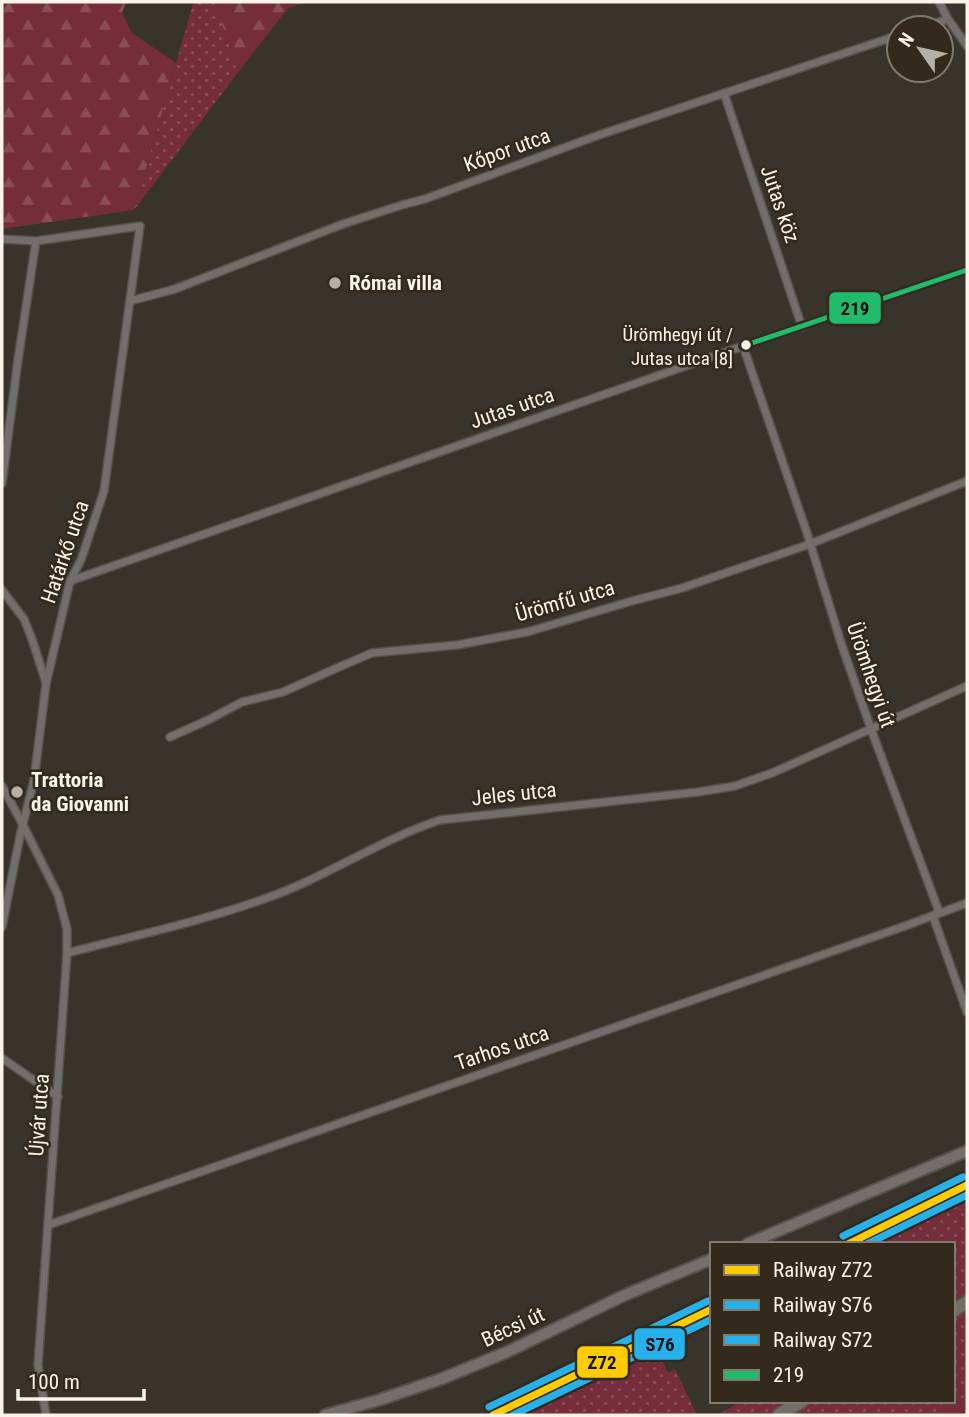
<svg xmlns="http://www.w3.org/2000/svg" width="969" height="1417" font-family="'Roboto Condensed',sans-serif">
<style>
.grass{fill:url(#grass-dots)}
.forest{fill:url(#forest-firs)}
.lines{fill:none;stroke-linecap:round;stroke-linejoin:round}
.street-casing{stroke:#56514a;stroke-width:10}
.secondary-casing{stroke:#56514a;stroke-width:14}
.primary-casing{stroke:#56514a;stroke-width:16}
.street{stroke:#716e6b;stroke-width:7}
.secondary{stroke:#746f6c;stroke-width:10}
.primary{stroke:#726e69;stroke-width:12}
.bus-1-casing{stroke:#33291c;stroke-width:10}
.bus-1{stroke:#20bc6c;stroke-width:5}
.rail-1-casing{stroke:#33291c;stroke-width:12}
.rail-2-casing{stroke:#33291c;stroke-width:12}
.rail-3-casing{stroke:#33291c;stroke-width:12}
.rail-1{stroke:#fecc00;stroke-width:7}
.rail-2{stroke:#26b1eb;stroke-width:7}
.rail-3{stroke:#26b1eb;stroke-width:7}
.poi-dot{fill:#b5b0a7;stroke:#33291c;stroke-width:2.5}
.bus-dot{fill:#f9f3ea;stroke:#33291c;stroke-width:2.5}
.labels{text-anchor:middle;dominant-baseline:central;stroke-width:5;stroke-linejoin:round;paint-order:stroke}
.bus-label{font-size:19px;fill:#f9f3ea;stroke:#33291c;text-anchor:end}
.street-label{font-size:21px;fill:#f9f3ea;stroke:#33291c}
.poi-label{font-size:21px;font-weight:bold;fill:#f9f3ea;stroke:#33291c;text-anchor:start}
.line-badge{stroke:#33291c;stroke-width:2.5}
.pale-badge-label{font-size:19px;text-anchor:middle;font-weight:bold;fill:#111}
</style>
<defs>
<pattern id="grass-dots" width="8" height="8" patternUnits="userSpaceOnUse" patternTransform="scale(1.75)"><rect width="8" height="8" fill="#762d3b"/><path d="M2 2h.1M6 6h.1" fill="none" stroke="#8a4c58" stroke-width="1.8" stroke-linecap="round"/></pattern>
<pattern id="forest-firs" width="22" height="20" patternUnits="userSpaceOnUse" patternTransform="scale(1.75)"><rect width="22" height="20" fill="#762d3b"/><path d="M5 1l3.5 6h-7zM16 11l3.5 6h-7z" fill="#8a4c58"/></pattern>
</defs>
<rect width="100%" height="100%" fill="#38332b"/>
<g class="grass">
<polygon points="195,2 231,2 216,8 239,71 134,210 193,4"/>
<polygon points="967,1198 967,1396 936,1415 714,1415 725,1411 741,1401 953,1401 953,1244 873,1244"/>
<polygon points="657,1348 668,1373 675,1369 697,1415 521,1415"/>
</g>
<g class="forest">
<polygon points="2,2 126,2 122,13 132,33 176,63 134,210 2,229"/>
<polygon points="231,2 307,2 288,8 239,71 216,8"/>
<polygon points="967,1396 967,1415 936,1415"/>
</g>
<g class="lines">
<g class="street-casing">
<g id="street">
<polyline points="939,2 948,19 967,46"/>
<polyline points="922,28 948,19"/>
<polyline points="724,93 802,327"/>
<polyline points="2,239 36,241 140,226 104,491 81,560 70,581 46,684 34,780 20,836 2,927"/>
<polyline points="130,301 175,289 343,224 402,205 425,199 599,135 899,35"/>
<polyline points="743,346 807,533 842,646 871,729 938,909 934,919 967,1012"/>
<polyline points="2,483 18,360 36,241"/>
<polyline points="70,581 743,346 967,270"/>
<polyline points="2,590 24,619 32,639 46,683"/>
<polyline points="170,737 206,721 242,702 283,692 339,667 372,653 457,645 527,632 632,601 682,588 810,544 967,481"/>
<polyline points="2,786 23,825 58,895 67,929 67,953 38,1365 46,1415"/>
<path d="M67 953C133 936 200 922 264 899 325 878 379 840 440 820L698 792 735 786 772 773 967 686"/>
<polyline points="2,1058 58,1097"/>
<polyline points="48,1225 905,926 967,903"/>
</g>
</g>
<g class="secondary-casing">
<g id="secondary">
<polyline points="747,1244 967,1151"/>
<polyline points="325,1415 379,1400 441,1379 507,1352 625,1295 712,1259"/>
</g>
</g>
<g class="primary-casing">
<g id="primary">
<polyline points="953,1311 967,1302"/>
<polyline points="779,1415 802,1401"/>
</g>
</g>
<use href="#street" class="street"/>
<use href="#secondary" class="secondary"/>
<use href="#primary" class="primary"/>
<g class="bus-1-casing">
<polyline id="bus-1" points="743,346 967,270"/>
</g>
<use href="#bus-1" class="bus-1"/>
<g class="rail-1-casing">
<g id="rail-1">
<polyline points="848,1244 967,1185"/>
<polyline points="493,1415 712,1309"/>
</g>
</g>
<g class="rail-2-casing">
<g id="rail-2">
<polyline points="867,1244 967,1195"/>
<polyline points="513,1415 712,1319"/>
</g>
</g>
<g class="rail-3-casing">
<g id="rail-3">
<polyline points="843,1236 963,1177"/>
<polyline points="489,1407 708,1301"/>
</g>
</g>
<use href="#rail-1" class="rail-1"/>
<use href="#rail-2" class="rail-2"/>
<use href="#rail-3" class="rail-3"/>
</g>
<g class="poi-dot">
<circle cx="335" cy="283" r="7"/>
<circle cx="17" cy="792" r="7"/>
</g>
<circle class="bus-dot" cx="746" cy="345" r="6"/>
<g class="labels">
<g class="bus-label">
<text x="733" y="334">Ürömhegyi út /<tspan x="733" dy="24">Jutas utca [8]</tspan></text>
</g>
<g class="street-label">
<text transform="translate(507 150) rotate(-20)">Kőpor utca</text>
<text transform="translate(780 204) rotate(71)">Jutas köz</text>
<text transform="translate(512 408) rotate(-19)">Jutas utca</text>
<text transform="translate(65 552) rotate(-71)">Határkő utca</text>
<text transform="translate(565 601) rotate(-16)">Ürömfű utca</text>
<text transform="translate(871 675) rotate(71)">Ürömhegyi út</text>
<text transform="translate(514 794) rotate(-6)">Jeles utca</text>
<text transform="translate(502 1048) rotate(-19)">Tarhos utca</text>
<text transform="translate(39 1115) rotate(-86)">Újvár utca</text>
<text transform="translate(513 1327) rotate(-25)">Bécsi út</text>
</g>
<g class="poi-label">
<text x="349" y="283">Római villa</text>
<text x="31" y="780">Trattoria<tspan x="31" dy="24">da Giovanni</tspan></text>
</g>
</g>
<g class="line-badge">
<rect x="828" y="291" width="54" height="34" rx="7" fill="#20bc6c"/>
<rect x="633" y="1327" width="53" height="34" rx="7" fill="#26b1eb"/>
<rect x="576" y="1345" width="53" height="34" rx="7" fill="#fecc00"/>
</g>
<g class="pale-badge-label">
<text x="855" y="315">219</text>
<text x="660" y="1351">S76</text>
<text x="602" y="1369">Z72</text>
</g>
<rect width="969" height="1417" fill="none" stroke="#f9f3ea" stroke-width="7"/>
<rect x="710" y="1242" width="245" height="161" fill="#33291c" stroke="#827a6e" stroke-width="2"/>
<rect x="724" y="1265" width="35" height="10" fill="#fecc00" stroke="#827a6e" stroke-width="2"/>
<text x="773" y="1277" font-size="21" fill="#f9f3ea">Railway Z72</text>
<rect x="724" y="1300" width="35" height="10" fill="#26b1eb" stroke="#827a6e" stroke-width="2"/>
<text x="773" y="1312" font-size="21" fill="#f9f3ea">Railway S76</text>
<rect x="724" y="1335" width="35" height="10" fill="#26b1eb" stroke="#827a6e" stroke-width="2"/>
<text x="773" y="1347" font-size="21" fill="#f9f3ea">Railway S72</text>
<rect x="724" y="1370" width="35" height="10" fill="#20bc6c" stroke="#827a6e" stroke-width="2"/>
<text x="773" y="1382" font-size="21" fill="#f9f3ea">219</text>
<g transform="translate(920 49) rotate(304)"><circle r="33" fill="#33291c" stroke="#827a6e" stroke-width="2"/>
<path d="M0-5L12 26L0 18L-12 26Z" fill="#b5b0a7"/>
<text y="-10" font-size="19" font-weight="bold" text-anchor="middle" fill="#f9f3ea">N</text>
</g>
<path d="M18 1389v10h126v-10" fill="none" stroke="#f9f3ea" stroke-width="3.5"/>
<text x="28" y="1389" font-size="21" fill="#f9f3ea" stroke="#33291c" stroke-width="5" paint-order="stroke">100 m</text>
</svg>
